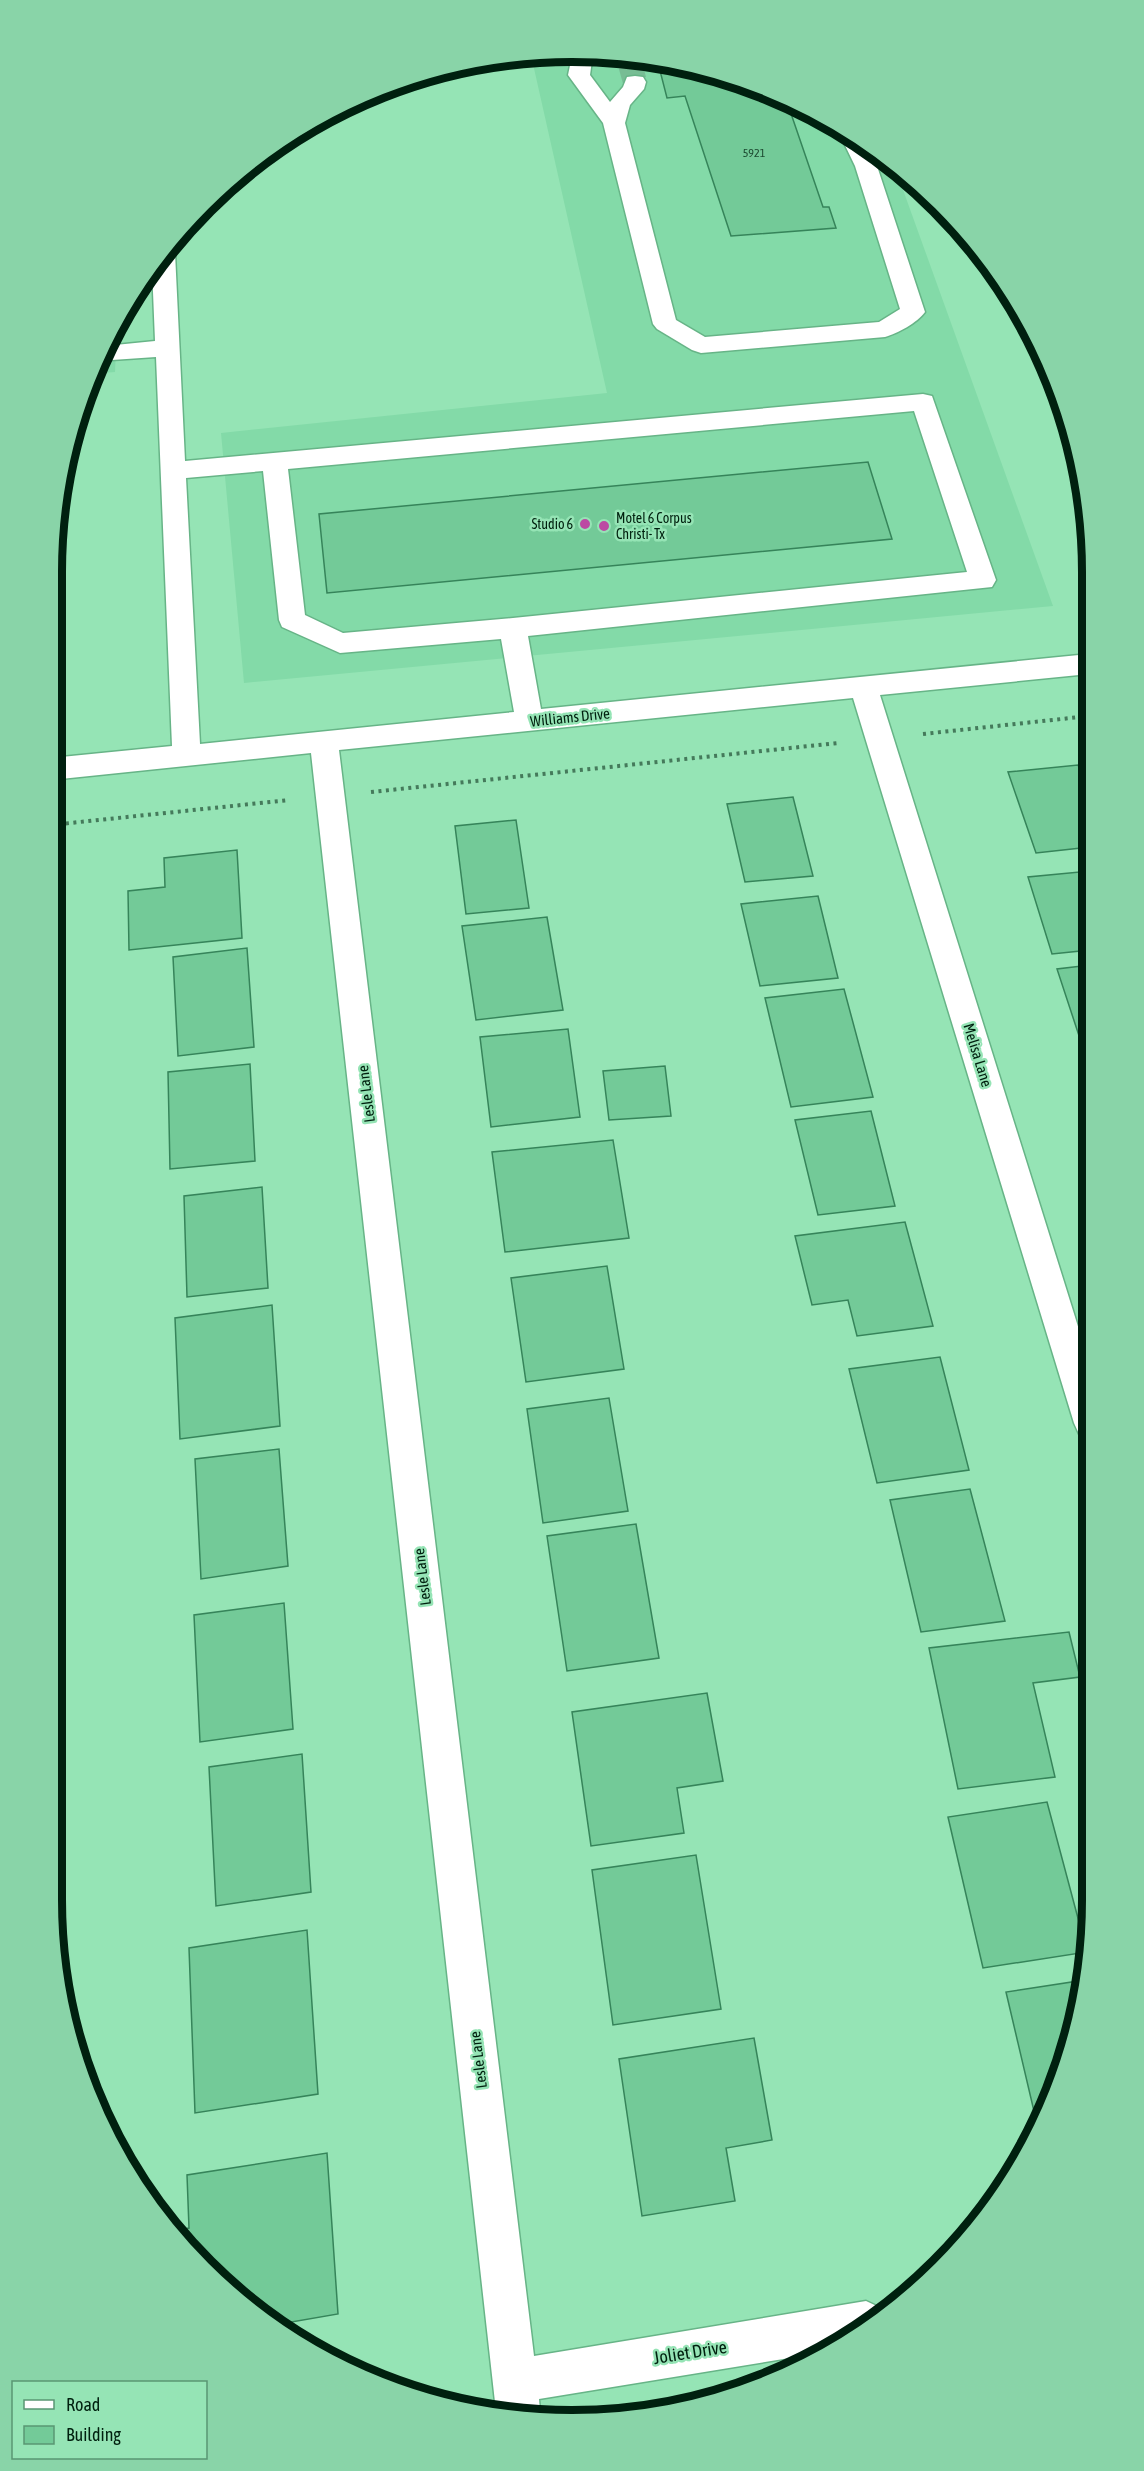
<svg xmlns="http://www.w3.org/2000/svg" width="1144" height="2471" font-family="'Asap Condensed',sans-serif">
<style>
.built{fill:#83daa8}
.building{fill:#73ca98;stroke:#36845a;stroke-width:1.5}
.lines{fill:none;stroke-linecap:round;stroke-linejoin:round}
.minor-tunnel{stroke:#77bd94;stroke-width:24;stroke-dasharray:24 12;stroke-linecap:butt}
.minor-casing{stroke:#67b487;stroke-width:3}
.path{stroke:#457a5b;stroke-width:4;stroke-dasharray:3 4.5;stroke-linecap:butt}
.minor{fill:#fff;fill-rule:evenodd}
.poi-dot{fill:#bc49a3;stroke:#95e4b5;stroke-width:2}
.labels{text-anchor:middle;dominant-baseline:central;stroke-width:5;stroke-linejoin:round;paint-order:stroke}
.number-label{font-size:12px;fill:#1d4a31}
.far-poi-label{font-size:14px;fill:#00200f;stroke:#95e4b5;text-anchor:start}
.street-label{font-size:15px;fill:#00200f;stroke:#95e4b5}
.near-street-label{font-size:18px;fill:#00200f;stroke:#95e4b5}
.rim{fill:none;stroke:#00200f;stroke-width:8}
</style>
<rect width="100%" height="100%" fill="#95e4b5"/>
<g class="built">
<polygon points="572,51 673,61 771,91 893,162 1053,606 244,683 221,433 607,393 531,55"/>
<polygon points="117,324 115,372 90,374 91,373"/>
</g>
<g class="building">
<polygon points="657,59 673,61 771,91 786,99 823,207 829,207 836,228 731,236 685,96 667,98"/>
<polygon points="868,462 892,539 327,593 319,514"/>
<polygon points="1078,765 1089,791 1090,847 1036,853 1008,772"/>
<polygon points="793,797 813,876 745,882 727,804"/>
<polygon points="516,820 529,908 466,914 455,826"/>
<polygon points="237,850 242,938 129,950 128,891 165,887 164,858"/>
<polygon points="1090,871 1090,950 1052,954 1028,877"/>
<polygon points="818,896 838,978 760,986 741,904"/>
<polygon points="547,917 563,1010 476,1020 462,926"/>
<polygon points="247,948 254,1047 178,1056 173,957"/>
<polygon points="1090,965 1090,1063 1088,1063 1057,969"/>
<polygon points="844,989 873,1097 791,1107 765,998"/>
<polygon points="568,1029 580,1117 491,1127 480,1037"/>
<polygon points="250,1064 255,1161 170,1169 168,1072"/>
<polygon points="665,1066 671,1116 609,1120 603,1071"/>
<polygon points="871,1111 895,1206 818,1215 795,1120"/>
<polygon points="613,1140 629,1238 505,1252 492,1152"/>
<polygon points="262,1187 268,1288 187,1297 184,1196"/>
<polygon points="905,1222 933,1326 857,1336 848,1300 812,1305 795,1236"/>
<polygon points="607,1266 624,1369 526,1382 511,1278"/>
<polygon points="272,1305 280,1426 180,1439 175,1318"/>
<polygon points="940,1357 969,1470 877,1483 849,1369"/>
<polygon points="609,1398 628,1511 543,1523 527,1409"/>
<polygon points="279,1449 288,1566 201,1579 195,1459"/>
<polygon points="970,1489 1005,1621 921,1632 890,1500"/>
<polygon points="636,1524 659,1658 567,1671 547,1536"/>
<polygon points="284,1603 293,1729 200,1742 194,1615"/>
<polygon points="1069,1632 1080,1677 1033,1683 1055,1777 958,1789 929,1648"/>
<polygon points="707,1693 723,1781 677,1788 684,1833 591,1846 572,1712"/>
<polygon points="302,1754 311,1892 216,1906 209,1767"/>
<polygon points="1047,1802 1087,1952 983,1968 948,1817"/>
<polygon points="696,1855 721,2009 613,2025 592,1870"/>
<polygon points="307,1930 318,2094 195,2113 189,1948"/>
<polygon points="1085,1980 1083,2000 1053,2098 1037,2124 1006,1992"/>
<polygon points="754,2038 772,2140 726,2148 735,2201 642,2216 619,2059"/>
<polygon points="327,2153 338,2314 280,2324 180,2242 172,2231 189,2228 187,2175"/>
</g>
<g class="lines">
<polyline class="minor-tunnel" points="628,57 635,82"/>
<g class="minor-casing">
<g id="minor">
<path d="M573 51 593 53 590 75 610 102 623 87 627 77 635 76 643 77 646 82 644 89 630 105 625 123 676 320 705 337 879 322 900 309 855 166 841 137 844 133 868 146 877 166 925 312C917 323 898 333 885 337L701 353 692 350 657 329 653 324 603 123 568 75Z"/>
<path d="M168 247 175 253 185 461 923 394 932 396 996 580 992 587 528 636 541 709 1089 654V674L880 695 1091 1368V1439L1079 1434 1074 1423 853 698 339 750 534 2356 866 2301 881 2308 882 2309 832 2351 539 2399 540 2412 496 2411 311 753 51 780V758L172 746 156 357 97 361 105 346 155 341 152 267ZM914 411 967 572 513 618 343 633 305 615 288 469ZM263 471 279 620 282 627 340 653 501 639 514 712 200 744 186 478Z"/>
</g>
</g>
<g class="path">
<polyline points="923,734 1089,716"/>
<polyline points="371,792 838,743"/>
<polyline points="51,825 289,800"/>
</g>
<use href="#minor" class="minor"/>
</g>
<g class="poi-dot">
<circle cx="585" cy="524" r="6"/>
<circle cx="604" cy="526" r="6"/>
</g>
<g class="labels">
<g class="number-label">
<text x="754" y="153">5921</text>
</g>
<g class="far-poi-label">
<text x="616" y="518">Motel 6 Corpus<tspan x="616" dy="16">Christi- Tx</tspan></text>
<text x="573" y="524" text-anchor="end">Studio 6</text>
</g>
<g class="street-label">
<text transform="translate(570 717) rotate(-6)">Williams Drive</text>
<text transform="translate(978 1055) rotate(73)">Melisa Lane</text>
<text transform="translate(366 1094) rotate(-97)">Lesle Lane</text>
<text transform="translate(422 1577) rotate(-97)">Lesle Lane</text>
<text transform="translate(478 2060) rotate(-97)">Lesle Lane</text>
</g>
<g class="near-street-label">
<text transform="translate(690 2352) rotate(-9)">Joliet Drive</text>
</g>
</g>
<path d="M0 0H1144V2471H0ZM572 62H572A510 510 0 0 1 1082 572V1900A510 510 0 0 1 572 2410H572A510 510 0 0 1 62 1900V572A510 510 0 0 1 572 62Z" fill="#89d4a8" fill-rule="evenodd"/>
<path class="rim" d="M572 62H572A510 510 0 0 1 1082 572V1900A510 510 0 0 1 572 2410H572A510 510 0 0 1 62 1900V572A510 510 0 0 1 572 62Z"/>
<rect x="12" y="2381" width="195" height="78" fill="#95e4b5" stroke="#599673" stroke-width="1.5"/>
<rect x="24" y="2400" width="30" height="9" fill="#ffffff" stroke="#599673" stroke-width="1.5"/>
<text x="66" y="2411" font-size="18" fill="#00200f">Road</text>
<rect x="24" y="2426" width="30" height="18" fill="#73ca98" stroke="#599673" stroke-width="1.5"/>
<text x="66" y="2441" font-size="18" fill="#00200f">Building</text>
</svg>
